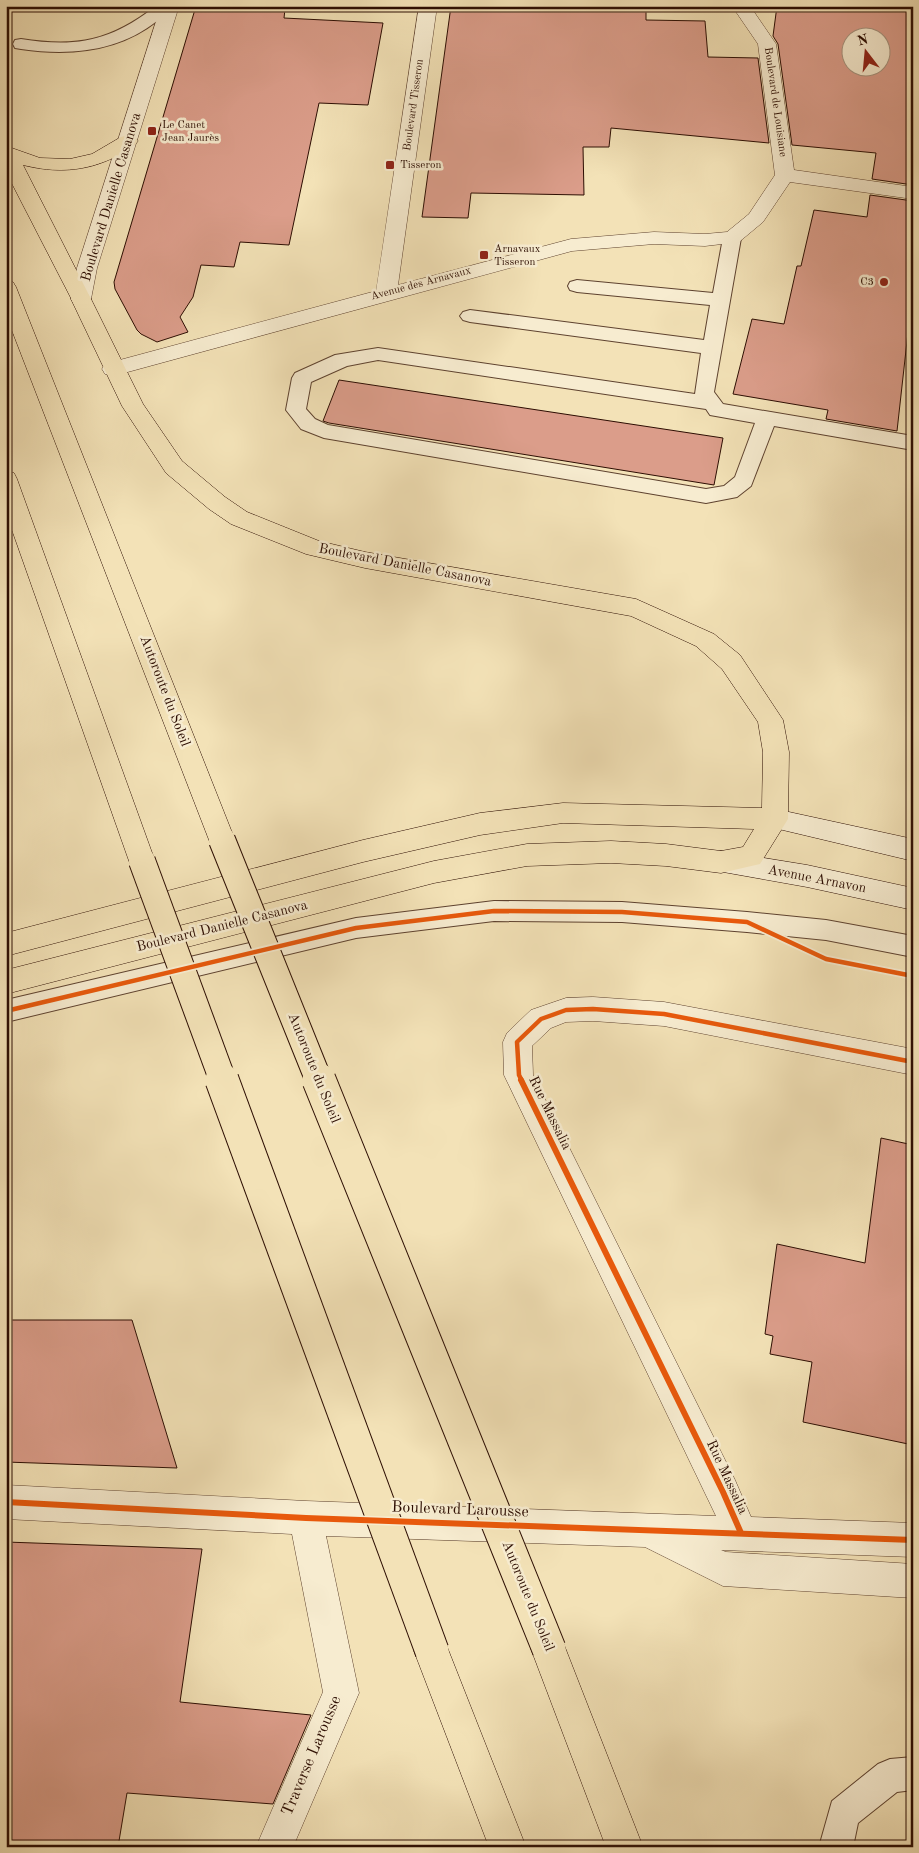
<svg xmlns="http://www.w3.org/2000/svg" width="919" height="1853" font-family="'Old Standard TT',serif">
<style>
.building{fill:#db9d8a;stroke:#2c0d02;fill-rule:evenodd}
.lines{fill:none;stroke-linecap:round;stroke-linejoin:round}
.lane-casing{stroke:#5e422f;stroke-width:2}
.street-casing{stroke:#5e422f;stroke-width:1}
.secondary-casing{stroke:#2c0d02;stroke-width:1}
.primary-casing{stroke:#2c0d02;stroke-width:1}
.highway-casing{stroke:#2c0d02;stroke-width:1}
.lane{fill:#f7ecd0;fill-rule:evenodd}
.street{fill:#f7ecd0;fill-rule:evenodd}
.secondary{fill:#f7ecd0;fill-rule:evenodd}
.primary{fill:#f3e2b7;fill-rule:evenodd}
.highway{fill:#f3e2b7;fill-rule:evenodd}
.highway-bridge-far1-casing{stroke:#2c0d02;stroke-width:28;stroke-linecap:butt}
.highway-bridge-casing{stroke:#2c0d02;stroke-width:35;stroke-linecap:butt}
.highway-bridge-far1{stroke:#f3e2b7;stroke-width:26}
.highway-bridge{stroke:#f3e2b7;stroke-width:33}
.cycleway-far1-casing{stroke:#f7ecd0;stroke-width:8}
.cycleway-casing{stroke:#f7ecd0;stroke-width:9}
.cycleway-far1{stroke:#e8590c;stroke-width:4.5}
.cycleway{stroke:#e8590c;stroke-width:6}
.poi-dot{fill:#8f2418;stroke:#f7ecd0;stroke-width:2}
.labels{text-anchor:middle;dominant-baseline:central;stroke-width:5;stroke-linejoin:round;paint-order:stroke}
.far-street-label{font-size:11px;fill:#2c0d02;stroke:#f7ecd0}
.far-poi-label{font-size:11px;fill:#2c0d02;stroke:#f7ecd0;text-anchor:start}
.street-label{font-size:14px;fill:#2c0d02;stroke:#f7ecd0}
.near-street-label{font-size:16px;fill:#2c0d02;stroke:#f7ecd0}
</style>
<rect width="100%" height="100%" fill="#f3e2b7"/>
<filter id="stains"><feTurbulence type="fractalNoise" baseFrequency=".004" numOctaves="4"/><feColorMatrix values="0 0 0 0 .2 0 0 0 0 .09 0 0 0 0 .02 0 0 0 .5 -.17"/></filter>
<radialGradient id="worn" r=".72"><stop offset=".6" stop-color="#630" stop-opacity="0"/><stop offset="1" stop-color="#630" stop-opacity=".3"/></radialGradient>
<g class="building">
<polygon points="196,6 285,9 284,18 383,23 368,105 319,103 289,245 240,242 234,267 201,265 193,297 180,317 188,332 157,342 141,334 137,330 115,289 114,282"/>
<polygon points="451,6 646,6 646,20 705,21 708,57 758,58 769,143 611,128 609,147 583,147 584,195 471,193 468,218 422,217"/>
<path d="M777 6H913V185L872 179 876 153 792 145 778 44 773 36ZM852 38H882V68H852Z"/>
<polygon points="870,195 913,201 913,287 897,431 826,419 828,410 733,394 752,319 784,324 797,266 801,266 814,210 867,217"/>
<polygon points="339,380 723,438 714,485 329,423 323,421"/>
<polygon points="881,1138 913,1145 913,1445 803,1422 812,1362 770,1354 773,1336 765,1334 777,1244 865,1263"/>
<polygon points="6,1320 132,1320 177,1468 6,1462"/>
<polygon points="6,1542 202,1549 180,1702 311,1715 273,1804 127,1793 118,1847 6,1847"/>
</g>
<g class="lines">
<g class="lane-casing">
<g id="lane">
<path d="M156 6H175C171 12 163 17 157 21 118 52 69 56 21 49L15 48 13 44 15 40 21 39C77 48 111 41 156 6Z"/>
<path d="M732 232 739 234 741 238 714 392 723 404 913 436V450L774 426 751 486 737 497 706 503 324 438 301 429 286 410 292 378 295 373 335 355 378 348 695 394 701 353 470 322 463 320 460 316 463 312 470 310 704 340 710 305 577 292 570 290 568 286 570 282 577 280 713 293 723 238 725 234ZM378 360 706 409 710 415 755 423 735 477 724 486 706 489 328 425 315 419 306 409 311 382 347 366Z"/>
<polygon points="494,901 622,902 747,912 826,920 913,936 913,957 826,940 747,932 622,922 494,921 356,938 6,1022 6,1000 356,918"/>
<polygon points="913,1757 913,1790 897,1792 858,1823 853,1847 819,1847 832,1801 878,1764 890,1759"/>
</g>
</g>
<g class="street-casing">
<g id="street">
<polygon points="161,6 179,6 97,268 91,299 88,304 81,306 74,304 71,299 77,268"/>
<polygon points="419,6 437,6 398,285 571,239 654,232 705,234 727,232 749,214 775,175 758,44 732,6 750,6 776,44 794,170 913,187 913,199 790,182 763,222 739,242 705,246 654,244 572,251 113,376 105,374 102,369 105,364 376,291"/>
<polygon points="593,997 664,1002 913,1049 913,1075 664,1026 593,1021 566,1022 551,1028 532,1046 533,1075 735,1480 751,1517 913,1523 913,1557 721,1550 726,1552 913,1564 913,1598 723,1586 645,1547 326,1536 359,1693 293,1847 256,1847 323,1692 292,1534 6,1519 6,1485 306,1501 716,1516 504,1075 503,1042 507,1033 531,1010 566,998"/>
</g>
</g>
<g class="secondary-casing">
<g id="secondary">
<polygon points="775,809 913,839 913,861 766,826 762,819 766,812"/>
<polygon points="721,851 807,865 913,888 913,910 807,887 712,870 708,862 712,854"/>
</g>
</g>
<g class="primary-casing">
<polygon id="primary" points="81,292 88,294 91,299 143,404 182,461 225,497 247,512 319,541 365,552 636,599 714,634 740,655 783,720 789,752 788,819 760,864 721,873 666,866 611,863 527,866 434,883 6,994 6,970 434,861 527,844 611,841 666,844 721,851 743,847 754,829 563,823 480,835 363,862 6,956 6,933 363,840 480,813 563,803 762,808 763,752 758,722 722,669 696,646 631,616 365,568 306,554 231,524 209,509 166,473 122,406 71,299 74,294"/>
</g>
<g class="highway-casing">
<g id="highway">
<path d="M128 135 135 137 138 141C133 148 123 153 115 157 85 172 55 173 23 165L91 299 88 304 81 306 74 304 6 172V146L40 158 70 159 92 154 121 137Z"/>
<polygon points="6,281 13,282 16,287 235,840 231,848 222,851 213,848 209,840 6,315"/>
<polygon points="6,471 14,473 17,479 155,861 151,869 142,872 133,869 129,861 6,513"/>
<polygon points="549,1631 561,1637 643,1847 606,1847 531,1649 537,1637"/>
<polygon points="432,1633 444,1639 526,1847 489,1847 414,1651 420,1639"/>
</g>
</g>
<use href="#lane" class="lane"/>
<use href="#street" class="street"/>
<use href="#secondary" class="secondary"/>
<use href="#primary" class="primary"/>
<use href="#highway" class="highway"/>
<g class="highway-bridge-far1-casing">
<g id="highway-bridge-far1">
<polyline points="222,840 319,1081"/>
<polyline points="142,861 223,1081"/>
</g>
</g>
<g class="highway-bridge-casing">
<g id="highway-bridge">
<polyline points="222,1080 432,1651"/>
<polyline points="319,1080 549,1649"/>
</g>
</g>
<use href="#highway-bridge-far1" class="highway-bridge-far1"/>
<use href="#highway-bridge" class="highway-bridge"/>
<g class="cycleway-far1-casing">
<g id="cycleway-far1">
<polyline points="6,1011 356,928 494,911 622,912 747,922 826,959 913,976"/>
<polyline points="522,1081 519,1075 517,1042 541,1019 566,1010 593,1009 664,1014 913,1062"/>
</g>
</g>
<g class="cycleway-casing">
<g id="cycleway">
<polyline points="521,1080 723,1492 741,1533"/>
<polyline points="6,1502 306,1518 913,1540"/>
</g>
</g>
<use href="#cycleway-far1" class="cycleway-far1"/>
<use href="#cycleway" class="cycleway"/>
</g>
<g class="poi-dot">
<rect x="147" y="126" width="10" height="10" rx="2.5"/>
<rect x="385" y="160" width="10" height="10" rx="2.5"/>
<rect x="479" y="250" width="10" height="10" rx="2.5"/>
<circle cx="884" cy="282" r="5"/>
</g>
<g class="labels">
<g class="far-street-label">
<text transform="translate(775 102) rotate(82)">Boulevard de Louisiane</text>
<text transform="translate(414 105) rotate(-82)">Boulevard Tisseron</text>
<text transform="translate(421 284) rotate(-15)">Avenue des Arnavaux</text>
</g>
<g class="far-poi-label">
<text x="162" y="125">Le Canet<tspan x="162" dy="13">Jean Jaurès</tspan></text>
<text x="400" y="165">Tisseron</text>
<text x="494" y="249">Arnavaux<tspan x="494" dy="13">Tisseron</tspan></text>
<text x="874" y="282" text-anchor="end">C3</text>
</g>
<g class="street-label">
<text transform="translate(111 197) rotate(-73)">Boulevard Danielle Casanova</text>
<text transform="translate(405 565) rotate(11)">Boulevard Danielle Casanova</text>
<text transform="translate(165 691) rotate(69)">Autoroute du Soleil</text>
<text transform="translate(817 879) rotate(11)">Avenue Arnavon</text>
<text transform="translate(222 926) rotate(-14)">Boulevard Danielle Casanova</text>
<text transform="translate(314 1068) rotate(68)">Autoroute du Soleil</text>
<text transform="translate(550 1113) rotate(64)">Rue Massalia</text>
<text transform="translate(727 1477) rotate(65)">Rue Massalia</text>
<text transform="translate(528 1596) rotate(68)">Autoroute du Soleil</text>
</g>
<g class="near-street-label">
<text transform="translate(460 1510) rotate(2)">Boulevard Larousse</text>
<text transform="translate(312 1756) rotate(-67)">Traverse Larousse</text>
</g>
</g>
<rect width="919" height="1853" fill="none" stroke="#f3e2b7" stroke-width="25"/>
<rect x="8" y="8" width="904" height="1838" fill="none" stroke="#2c0d02" stroke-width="2.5"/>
<rect x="12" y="12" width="894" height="1828" fill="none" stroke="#2c0d02"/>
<g transform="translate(866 52) rotate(344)"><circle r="24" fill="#f7ecd0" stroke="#a6937e"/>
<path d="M0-4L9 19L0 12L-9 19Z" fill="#8f2418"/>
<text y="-8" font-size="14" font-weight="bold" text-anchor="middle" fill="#2c0d02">N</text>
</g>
<rect width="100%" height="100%" filter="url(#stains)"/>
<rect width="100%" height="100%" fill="url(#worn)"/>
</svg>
